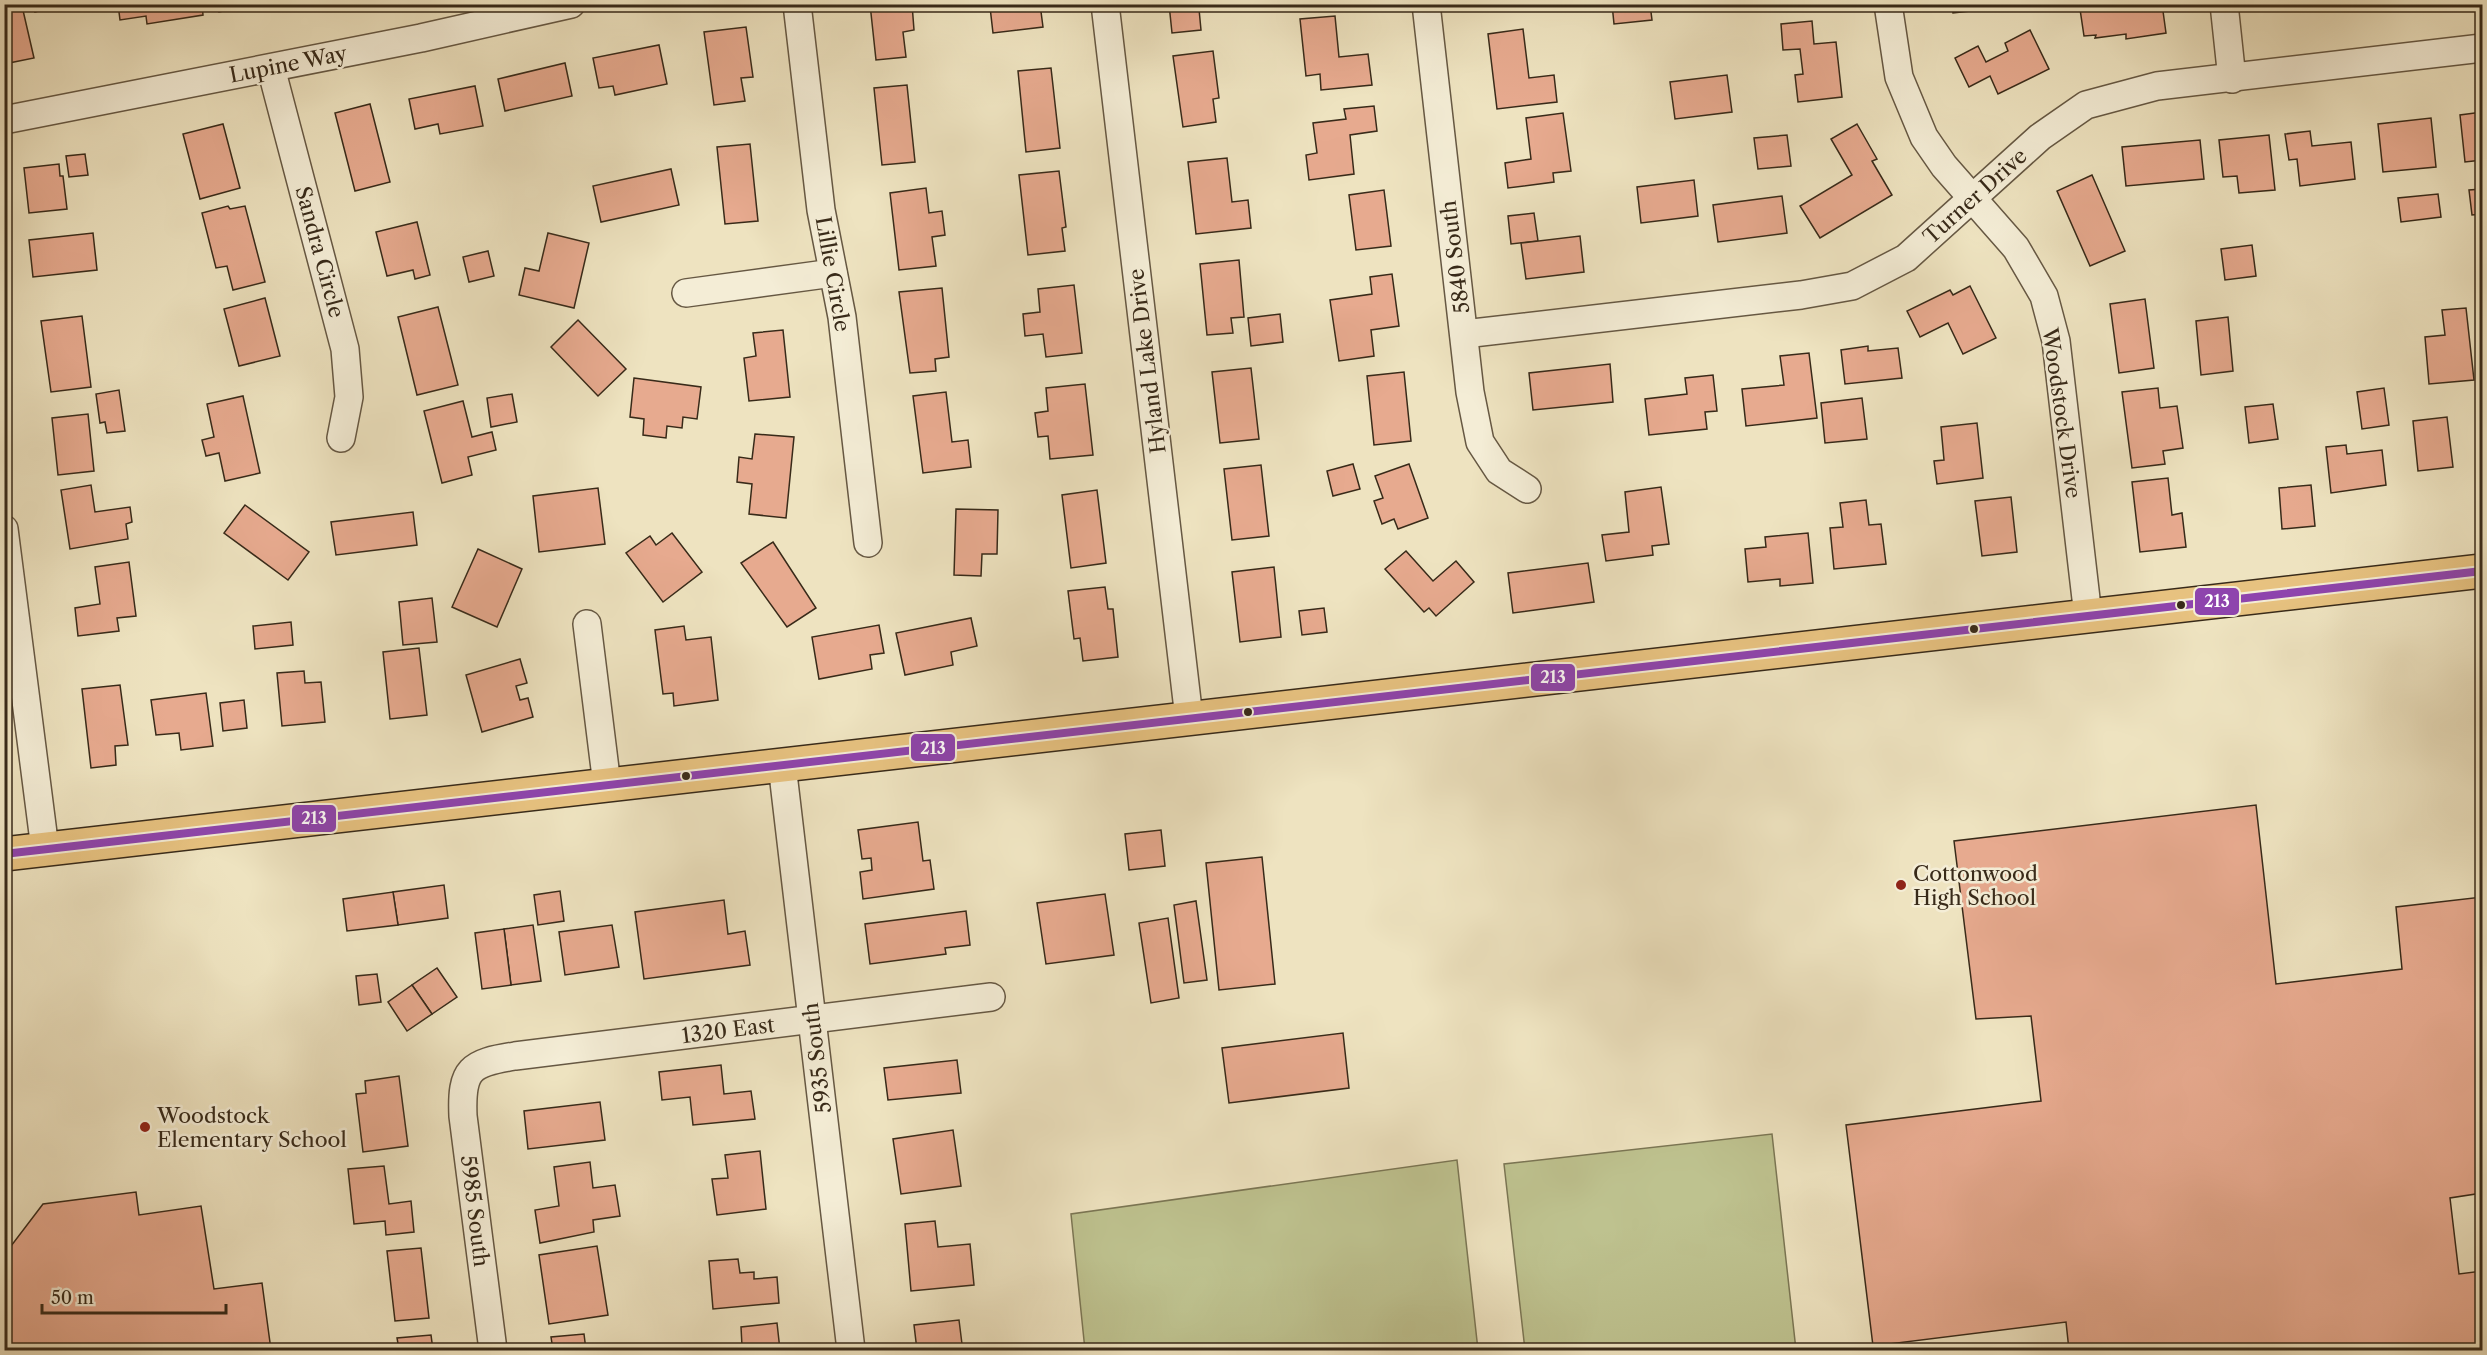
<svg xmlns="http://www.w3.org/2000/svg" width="2487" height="1355" font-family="'Libre Caslon Text',serif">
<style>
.green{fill:#bec28f;stroke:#7b7654;stroke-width:1.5}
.building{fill:#e7aa8f;stroke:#382a19;stroke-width:1.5}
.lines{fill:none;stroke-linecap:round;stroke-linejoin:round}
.minor-casing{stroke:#665843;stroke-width:30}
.major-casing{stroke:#382a19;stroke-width:36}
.minor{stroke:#f4edd6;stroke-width:27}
.major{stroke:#e7c280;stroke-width:33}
.bus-1-casing{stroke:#f4edd6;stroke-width:12}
.bus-1{stroke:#8e44ad;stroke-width:8}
.bus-dot{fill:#382a19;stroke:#f4edd6;stroke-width:2}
.poi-dot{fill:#8f2418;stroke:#f4edd6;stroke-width:2}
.labels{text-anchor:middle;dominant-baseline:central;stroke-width:5;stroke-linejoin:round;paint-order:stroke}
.street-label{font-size:21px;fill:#382a19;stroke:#f4edd6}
.poi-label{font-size:21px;fill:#382a19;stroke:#f4edd6;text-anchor:start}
.line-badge{stroke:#f4edd6;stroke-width:2}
.badge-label{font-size:16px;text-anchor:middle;font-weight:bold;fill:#fff}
</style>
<rect width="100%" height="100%" fill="#eee3c0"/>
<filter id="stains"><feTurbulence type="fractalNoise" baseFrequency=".00333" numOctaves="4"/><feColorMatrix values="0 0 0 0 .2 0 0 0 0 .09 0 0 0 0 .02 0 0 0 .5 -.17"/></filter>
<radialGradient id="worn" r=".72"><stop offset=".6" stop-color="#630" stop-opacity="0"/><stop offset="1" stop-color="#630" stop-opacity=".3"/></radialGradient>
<g class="green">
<polygon points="1772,1134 1796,1350 1525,1350 1504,1164"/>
<polygon points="1457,1160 1478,1350 1085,1350 1071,1214"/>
</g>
<g class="building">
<polygon points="33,4 63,4 35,12"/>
<polygon points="118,4 202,4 203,15 147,24 146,16 120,20"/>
<polygon points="217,4 250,4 250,6 219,12"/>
<polygon points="304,4 342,4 306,11"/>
<polygon points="870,4 912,4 914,30 903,32 906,57 876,60"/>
<polygon points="1004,4 1040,4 1043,27 993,33 990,7"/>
<polygon points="1169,4 1209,4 1209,8 1199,9 1201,30 1172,33"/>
<polygon points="1512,4 1548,4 1548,5 1513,10"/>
<polygon points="1612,4 1650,4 1652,20 1614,24"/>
<polygon points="1952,4 1988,4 1988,9 1953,13"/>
<polygon points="2111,4 2162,4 2166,33 2126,39 2126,34 2095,38 2096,35 2084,36 2080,9"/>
<polygon points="2282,4 2317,4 2317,5 2283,9"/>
<polygon points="22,6 34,58 4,64 4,10"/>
<polygon points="1335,16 1339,57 1368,54 1372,85 1321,90 1320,74 1306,76 1300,19"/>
<polygon points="1812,21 1814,44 1836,42 1842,97 1798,102 1795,75 1803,74 1800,49 1783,50 1781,24"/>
<polygon points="746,27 753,77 741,78 745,101 714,105 704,32"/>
<polygon points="1523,29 1529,78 1554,75 1557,102 1497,109 1488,34"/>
<polygon points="2030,30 2049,69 1998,94 1990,76 1969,87 1955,58 1978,46 1986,62 2008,51 2005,43"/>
<polygon points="659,45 667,84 615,95 613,86 599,88 593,58"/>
<polygon points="1213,51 1219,98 1213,99 1216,122 1183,127 1173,56"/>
<polygon points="565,63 572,96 505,111 498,79"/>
<polygon points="1051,68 1060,148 1026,152 1018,71"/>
<polygon points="1727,75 1732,112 1675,119 1670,82"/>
<polygon points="907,85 915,162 882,165 874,88"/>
<polygon points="475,86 483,126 440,134 438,124 415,129 409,99"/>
<polygon points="370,104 390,182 355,191 335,113"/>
<polygon points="1374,106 1377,131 1350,135 1354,174 1309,180 1306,155 1317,153 1313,123 1346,119 1344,109"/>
<polygon points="2482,112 2482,160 2465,162 2460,115"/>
<polygon points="1563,113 1571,171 1553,173 1554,182 1508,188 1505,163 1531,159 1526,118"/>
<polygon points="2431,118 2436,167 2383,172 2378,124"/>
<polygon points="223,124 240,188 200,199 183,134"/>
<polygon points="1857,124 1877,159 1872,161 1892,195 1820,238 1800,206 1852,175 1831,139"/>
<polygon points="2310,131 2312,146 2351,142 2355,179 2300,186 2297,159 2289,160 2285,134"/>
<polygon points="1787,135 1791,166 1758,169 1754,138"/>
<polygon points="2269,135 2275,190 2239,193 2237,176 2223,177 2219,140"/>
<polygon points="2200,140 2204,179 2126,186 2122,147"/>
<polygon points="750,144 758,221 725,224 717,147"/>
<polygon points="85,154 88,175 69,177 66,156"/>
<polygon points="1227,158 1232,202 1248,200 1251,228 1196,234 1188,162"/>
<polygon points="59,164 60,176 63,176 67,209 29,213 24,168"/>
<polygon points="671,169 679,205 601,222 593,186"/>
<polygon points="1059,171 1066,227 1062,228 1065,251 1028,255 1019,175"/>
<polygon points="2092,175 2125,251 2090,266 2057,191"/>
<polygon points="1694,180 1698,216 1641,223 1637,187"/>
<polygon points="926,188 929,213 942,211 945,235 932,237 936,266 899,270 890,193"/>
<polygon points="2482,189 2482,214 2472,215 2469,190"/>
<polygon points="1384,190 1391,246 1356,250 1349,195"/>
<polygon points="2438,194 2441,217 2401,222 2398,198"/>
<polygon points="1782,196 1787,233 1718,242 1713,205"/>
<polygon points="228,206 230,209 245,206 265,282 233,290 227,266 216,268 202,213"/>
<polygon points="1534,213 1538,241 1511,244 1508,216"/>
<polygon points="417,222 430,275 415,279 413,270 387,276 376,232"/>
<polygon points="93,233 97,270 33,277 29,240"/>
<polygon points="548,233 589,243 574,308 519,295 525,268 539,271"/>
<polygon points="1580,236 1584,272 1526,279 1521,243"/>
<polygon points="2252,245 2256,276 2225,280 2221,249"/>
<polygon points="488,251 494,276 469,282 463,257"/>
<polygon points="1239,260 1244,317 1231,318 1233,333 1207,335 1200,264"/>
<polygon points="1392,274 1399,326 1371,330 1374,356 1339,361 1330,300 1372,294 1370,277"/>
<polygon points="1074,285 1082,353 1046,357 1043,334 1025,336 1023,314 1040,312 1038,289"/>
<polygon points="1970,286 1996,338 1963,354 1948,323 1920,337 1907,311 1950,290 1953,295"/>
<polygon points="942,288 949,357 935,359 936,371 910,373 899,292"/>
<polygon points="265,298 280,356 239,366 224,309"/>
<polygon points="2145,299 2154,368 2119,373 2110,304"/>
<polygon points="438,307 458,385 417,395 398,317"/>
<polygon points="2466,308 2474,380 2429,384 2425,337 2445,335 2442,310"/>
<polygon points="1280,314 1283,342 1251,346 1248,318"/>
<polygon points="82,316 91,387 51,392 41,321"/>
<polygon points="2228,317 2233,371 2201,375 2196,321"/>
<polygon points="578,320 626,369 598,396 551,347"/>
<polygon points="783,330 790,397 749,401 744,358 756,356 753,333"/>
<polygon points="1868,346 1868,351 1898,348 1902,378 1845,384 1841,350"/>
<polygon points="1809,353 1817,418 1746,426 1742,389 1784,385 1780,356"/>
<polygon points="1610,364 1613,402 1533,410 1529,373"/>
<polygon points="1251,368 1259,439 1220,443 1212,372"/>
<polygon points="1404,372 1411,441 1374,445 1367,376"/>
<polygon points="1713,375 1717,411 1705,412 1707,429 1649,435 1645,399 1687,394 1685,378"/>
<polygon points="634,378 701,387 697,419 683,417 682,428 667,426 666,438 643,435 644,419 630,417"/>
<polygon points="1085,384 1093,455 1050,459 1048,436 1038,437 1035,413 1048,411 1046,388"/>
<polygon points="2158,388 2160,408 2177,406 2183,448 2163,451 2165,464 2132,468 2122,392"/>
<polygon points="2384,388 2389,425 2362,429 2357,392"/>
<polygon points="119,390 125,431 107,433 105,422 100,423 96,394"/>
<polygon points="946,392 952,442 968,440 971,467 923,473 913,396"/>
<polygon points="512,394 517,422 491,427 487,398"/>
<polygon points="243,396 260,473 225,481 219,453 206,456 202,440 214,437 207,404"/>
<polygon points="1862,398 1867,439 1825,443 1821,403"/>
<polygon points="463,401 472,437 492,432 496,450 468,457 472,475 442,483 424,411"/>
<polygon points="2273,404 2278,439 2249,443 2245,407"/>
<polygon points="88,414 94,471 58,475 52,418"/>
<polygon points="2447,417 2453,467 2418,471 2413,421"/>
<polygon points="1977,423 1983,478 1937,484 1934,461 1944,460 1941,427"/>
<polygon points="755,434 794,437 786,518 749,514 752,484 737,482 739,457 752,459"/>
<polygon points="2346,445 2347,454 2382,450 2386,485 2331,493 2326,447"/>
<polygon points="1353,464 1360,489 1333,496 1327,471"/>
<polygon points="1409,464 1428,518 1398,529 1394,519 1382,524 1374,501 1383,498 1375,476"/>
<polygon points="1261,465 1269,536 1232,540 1224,469"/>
<polygon points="2168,478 2172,515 2182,513 2186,547 2140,552 2132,482"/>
<polygon points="91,485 95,512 130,507 132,522 126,524 128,539 70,549 61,490"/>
<polygon points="2311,485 2315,526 2282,529 2279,488"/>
<polygon points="1661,487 1669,544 1652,546 1653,555 1606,561 1602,535 1629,532 1625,492"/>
<polygon points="598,488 605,544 539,552 533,496"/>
<polygon points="1097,490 1106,563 1071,568 1062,495"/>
<polygon points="2011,497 2017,552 1982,556 1975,501"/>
<polygon points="1866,500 1869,525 1881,524 1886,564 1834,569 1830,528 1843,527 1840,503"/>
<polygon points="245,505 309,552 288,580 224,533"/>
<polygon points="956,509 998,510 997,554 982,554 981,576 954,575"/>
<polygon points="413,512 417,545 336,555 331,522"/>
<polygon points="672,533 702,572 663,602 626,553 650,536 656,545"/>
<polygon points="1808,533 1813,583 1780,586 1780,579 1748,582 1745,549 1766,547 1765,537"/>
<polygon points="773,542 816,608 787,627 741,563"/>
<polygon points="478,549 522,569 497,627 452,607"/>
<polygon points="1406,551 1433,581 1456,561 1474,582 1436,616 1429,608 1424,612 1385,569"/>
<polygon points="129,562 136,616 117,618 119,631 78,636 75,608 100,604 95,567"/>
<polygon points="1588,563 1594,602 1513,613 1508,573"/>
<polygon points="1274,567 1281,637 1240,642 1232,572"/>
<polygon points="1105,587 1108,609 1113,609 1118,657 1083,661 1080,638 1074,639 1068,591"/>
<polygon points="432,598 437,642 403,645 399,602"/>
<polygon points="1324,608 1327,632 1302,635 1299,611"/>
<polygon points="971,618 977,646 951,652 953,665 905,675 896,633"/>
<polygon points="291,622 293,645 255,649 253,626"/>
<polygon points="879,625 884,653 870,655 872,669 819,679 812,637"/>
<polygon points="684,626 686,640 711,637 718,700 674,706 673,693 663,694 655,630"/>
<polygon points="419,648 427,715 390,719 383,652"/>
<polygon points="520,659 527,683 516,686 520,700 528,698 533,717 482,732 466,675"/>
<polygon points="304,671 305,683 321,682 325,722 282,726 277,673"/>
<polygon points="120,685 128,745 115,746 116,765 91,768 82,689"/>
<polygon points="206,693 213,746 181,750 179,733 156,735 151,700"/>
<polygon points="244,700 247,728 223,731 220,703"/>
<polygon points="2256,805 2276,984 2402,969 2396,907 2482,897 2482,1193 2450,1198 2459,1274 2482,1271 2482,1350 2069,1350 2066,1322 1873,1346 1846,1125 2041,1101 2031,1016 1976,1019 1954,841"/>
<polygon points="918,822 923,861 930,860 934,889 863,899 860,872 872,870 871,858 862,859 858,830"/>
<polygon points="1161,830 1165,866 1129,870 1125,834"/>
<polygon points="1262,857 1275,984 1219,990 1206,863"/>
<polygon points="444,885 448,918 398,925 393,892"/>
<polygon points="560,891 564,921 538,925 534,895"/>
<polygon points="393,892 398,925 347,931 343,899"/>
<polygon points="1105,894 1114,955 1046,964 1037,903"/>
<polygon points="724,900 728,934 745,931 750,965 644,979 635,912"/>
<polygon points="1196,901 1207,980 1184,983 1174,905"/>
<polygon points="966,911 970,945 945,948 946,954 870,964 865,924"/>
<polygon points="1168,918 1179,998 1151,1003 1139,923"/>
<polygon points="533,925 541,981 511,985 504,929"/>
<polygon points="612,925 619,967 565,975 559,932"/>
<polygon points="504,929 511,985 482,989 475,933"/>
<polygon points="437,968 457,997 432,1014 412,985"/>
<polygon points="377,974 381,1002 359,1005 356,976"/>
<polygon points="412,985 432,1014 407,1031 388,1002"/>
<polygon points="1343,1033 1349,1088 1229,1103 1222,1048"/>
<polygon points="957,1060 961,1093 888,1100 884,1068"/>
<polygon points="721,1065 724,1094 751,1091 755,1119 693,1125 690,1097 662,1100 659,1072"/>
<polygon points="399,1076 408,1146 363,1152 356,1094 366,1093 365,1081"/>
<polygon points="600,1102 605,1140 528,1149 524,1111"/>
<polygon points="953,1130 961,1186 901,1194 893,1139"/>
<polygon points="760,1151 766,1209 717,1215 712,1179 728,1178 725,1155"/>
<polygon points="590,1162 593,1188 615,1185 620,1216 593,1220 594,1232 540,1243 535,1210 559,1206 554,1167"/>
<polygon points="384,1166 389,1204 411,1201 414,1232 386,1235 385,1221 354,1224 348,1169"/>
<polygon points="136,1192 139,1215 201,1206 214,1289 262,1283 271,1350 4,1350 4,1251 5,1254 43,1204"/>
<polygon points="935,1221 938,1247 970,1244 974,1285 911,1291 905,1224"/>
<polygon points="597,1246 608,1315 549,1324 539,1255"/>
<polygon points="421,1248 429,1318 395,1321 387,1251"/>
<polygon points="738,1259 740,1273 754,1272 754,1279 777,1277 779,1303 713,1309 709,1261"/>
<polygon points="959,1320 962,1344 949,1346 949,1350 917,1350 914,1325"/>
<polygon points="777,1323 780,1350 728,1350 728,1347 742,1346 741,1327"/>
<polygon points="584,1334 586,1350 553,1350 551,1337"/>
<polygon points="431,1335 433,1350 389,1350 399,1349 397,1338"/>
</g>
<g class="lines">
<g class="minor-casing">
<g id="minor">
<polyline points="797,4 821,210 842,317 868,543"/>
<polyline points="1105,4 1189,718"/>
<polyline points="1426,4 1470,392 1480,442 1499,471 1527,489"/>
<polyline points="1888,4 1899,77 1924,137 1944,166 2016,248 2044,296 2056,341 2088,616"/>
<polyline points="2224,4 2232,79"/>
<polyline points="271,68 345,349 349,397 341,438"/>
<polyline points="4,120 421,38 571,4"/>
<polyline points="686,293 833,273"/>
<polyline points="1464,334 1801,295 1852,286 1906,258 2040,137 2086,105 2157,86 2482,48"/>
<polyline points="4,529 45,849"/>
<polyline points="587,624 607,785"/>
<polyline points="782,765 851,1350"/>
<path d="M493 1350 463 1116C461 1069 470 1063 515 1056L991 997"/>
</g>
</g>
<g class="major-casing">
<polyline id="major" points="4,854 2482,571"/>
</g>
<use href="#minor" class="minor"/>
<use href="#major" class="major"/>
<g class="bus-1-casing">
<polyline id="bus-1" points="4,854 2482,571"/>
</g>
<use href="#bus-1" class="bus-1"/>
</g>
<g class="bus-dot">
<circle cx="2181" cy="605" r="5"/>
<circle cx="1974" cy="629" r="5"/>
<circle cx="1248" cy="712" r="5"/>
<circle cx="686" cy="776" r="5"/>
</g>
<g class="poi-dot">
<circle cx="1901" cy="885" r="6"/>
<circle cx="145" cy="1127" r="6"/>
</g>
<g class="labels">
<g class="street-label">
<text transform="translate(288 64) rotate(-11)">Lupine Way</text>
<text transform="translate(1975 196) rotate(-42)">Turner Drive</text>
<text transform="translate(320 252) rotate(75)">Sandra Circle</text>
<text transform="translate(1455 257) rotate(-97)">5840 South</text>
<text transform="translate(833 274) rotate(80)">Lillie Circle</text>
<text transform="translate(1147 361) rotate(-97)">Hyland Lake Drive</text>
<text transform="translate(2062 413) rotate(82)">Woodstock Drive</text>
<text transform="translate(728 1030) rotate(-7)">1320 East</text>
<text transform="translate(817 1058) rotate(-97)">5935 South</text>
<text transform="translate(475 1211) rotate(83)">5985 South</text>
</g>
<g class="poi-label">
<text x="1913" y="873">Cottonwood<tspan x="1913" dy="24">High School</tspan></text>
<text x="157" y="1115">Woodstock<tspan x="157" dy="24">Elementary School</tspan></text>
</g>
</g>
<g class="line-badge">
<rect x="2194" y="587" width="46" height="29" rx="6" fill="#8e44ad"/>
<rect x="1530" y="663" width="46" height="29" rx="6" fill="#8e44ad"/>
<rect x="910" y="733" width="46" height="29" rx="6" fill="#8e44ad"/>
<rect x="291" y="804" width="46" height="29" rx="6" fill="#8e44ad"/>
</g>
<g class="badge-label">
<text x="2217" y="607">213</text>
<text x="1553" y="683">213</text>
<text x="933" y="754">213</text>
<text x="314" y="824">213</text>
</g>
<rect width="2487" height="1355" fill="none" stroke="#eee3c0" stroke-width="24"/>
<rect x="6" y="6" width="2475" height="1343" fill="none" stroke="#382a19" stroke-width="3"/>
<rect x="12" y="12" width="2463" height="1331" fill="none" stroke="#382a19" stroke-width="1.5"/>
<path d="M42 1304v9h184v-9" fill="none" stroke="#382a19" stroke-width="3"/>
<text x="51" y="1304" font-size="18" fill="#382a19" stroke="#f4edd6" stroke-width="4.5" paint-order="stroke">50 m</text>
<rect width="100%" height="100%" filter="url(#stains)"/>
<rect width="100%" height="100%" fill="url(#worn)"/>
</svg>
